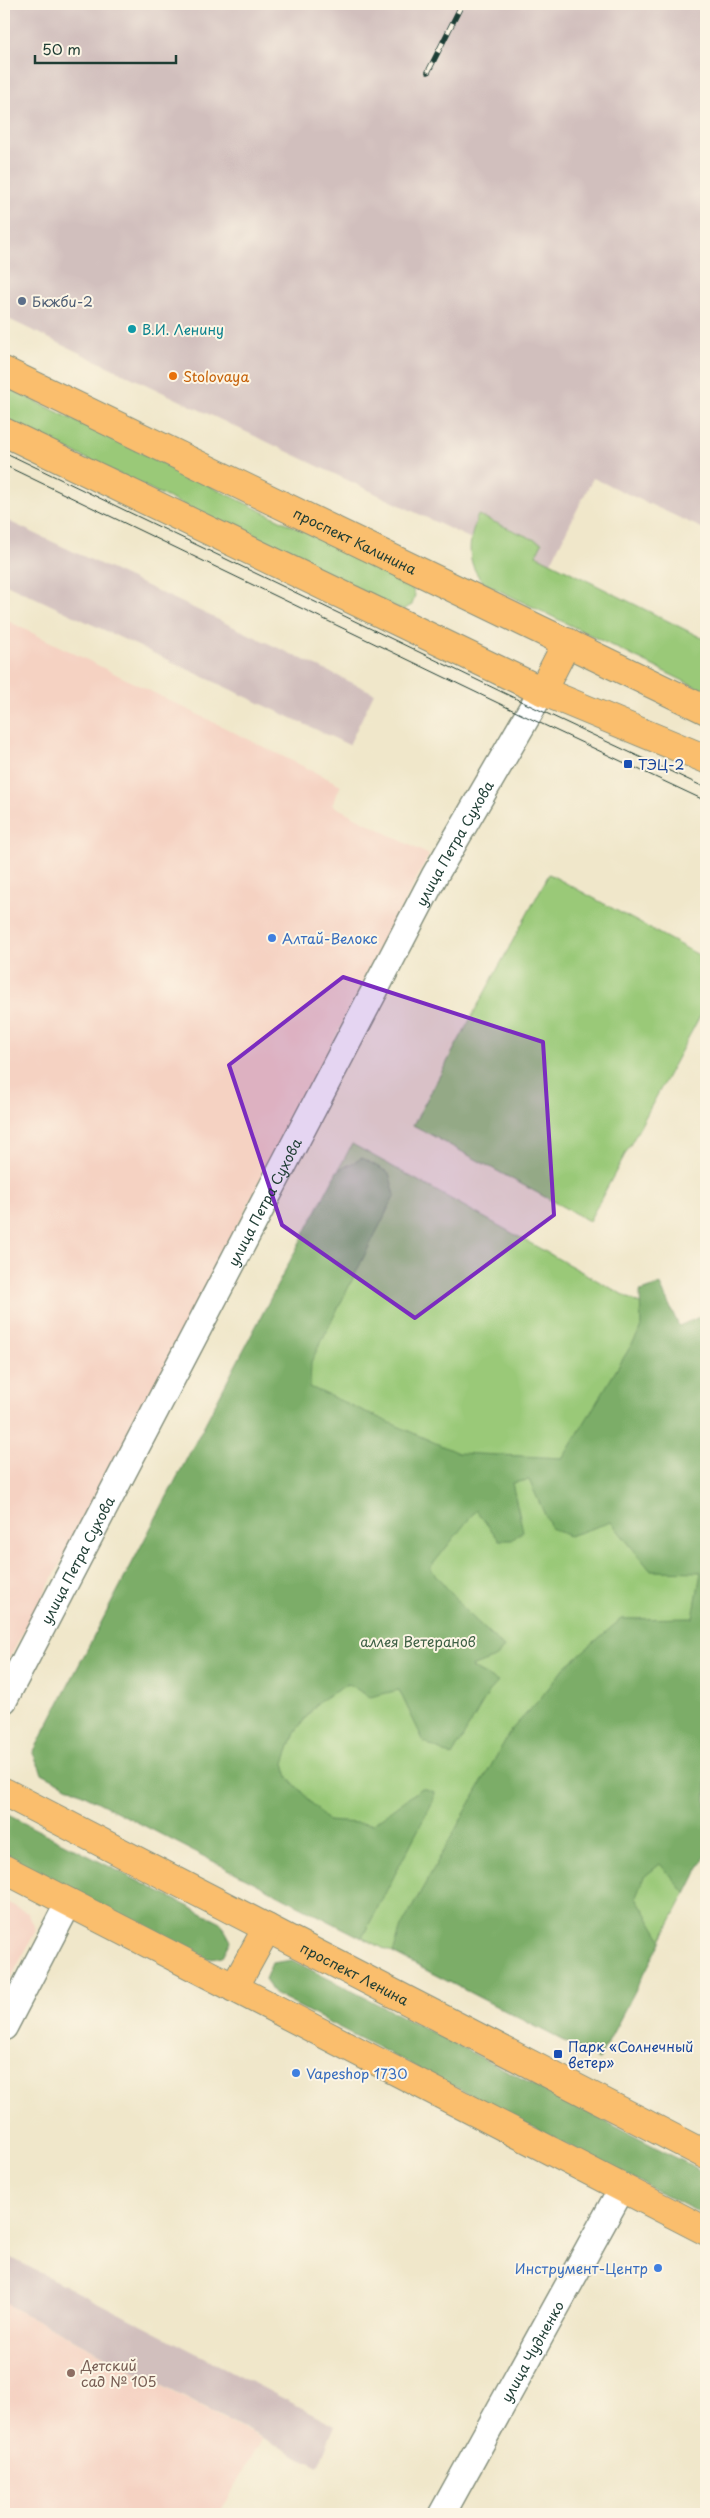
<svg xmlns="http://www.w3.org/2000/svg" width="710" height="2518" font-family="'Playpen Sans',sans-serif">
<style>
.built{fill:#f5d2c2}
.industrial{fill:#d1bfbd}
.green{fill:#9ac978;stroke:#5c8356}
.forest{fill:#7bad68;stroke:#4d754e}
.lines{fill:none;stroke-linecap:round;stroke-linejoin:round}
.minor-casing{stroke:#88927f;stroke-width:29}
.major-casing{stroke:#88927f;stroke-width:30}
.minor{stroke:#fff;stroke-width:26}
.major{stroke:#fabe6d;stroke-width:28}
.tram{stroke:#1f3d34;stroke-width:1}
.rail-casing{stroke:#1f3d34;stroke-width:5.5}
.rail{stroke:#fcf5e5;stroke-width:4;stroke-dasharray:11;stroke-linecap:butt}
.marked{fill:#7b2cbf;fill-opacity:0.2;stroke:#7b2cbf;stroke-width:4;stroke-linejoin:round}
.service-dot{fill:#5c6f8a;stroke:#fcf5e5;stroke-width:2}
.culture-dot{fill:#0f9aa8;stroke:#fcf5e5;stroke-width:2}
.food-dot{fill:#e8710a;stroke:#fcf5e5;stroke-width:2}
.transit-dot{fill:#1a4fb4;stroke:#fcf5e5;stroke-width:2}
.shop-dot{fill:#3f7fe0;stroke:#fcf5e5;stroke-width:2}
.education-dot{fill:#8d6e63;stroke:#fcf5e5;stroke-width:2}
.labels{text-anchor:middle;dominant-baseline:central;stroke-width:4;stroke-linejoin:round;paint-order:stroke}
.service-label{font-size:14px;fill:#4e5e75;stroke:#fcf5e5;text-anchor:start}
.culture-label{font-size:14px;fill:#0d838f;stroke:#fcf5e5;text-anchor:start}
.food-label{font-size:14px;fill:#c56008;stroke:#fcf5e5;text-anchor:start}
.street-label{font-size:14px;fill:#1f3d34;stroke:#fcf5e5}
.transit-label{font-size:14px;fill:#164399;stroke:#fcf5e5;text-anchor:start}
.shop-label{font-size:14px;fill:#366cbe;stroke:#fcf5e5;text-anchor:start}
.park-label{font-size:14px;fill:#3e6045;stroke:#fcf5e5}
.education-label{font-size:14px;fill:#785e54;stroke:#fcf5e5;text-anchor:start}
</style>
<rect width="100%" height="100%" fill="#fcf5e5"/>
<filter id="ink" filterUnits="userSpaceOnUse"><feTurbulence type="fractalNoise" baseFrequency=".02" numOctaves="2"/><feDisplacementMap in="SourceGraphic" scale="10" xChannelSelector="R" yChannelSelector="G"/><feConvolveMatrix kernelMatrix="1 2 1 2 8 2 1 2 1" color-interpolation-filters="sRGB"/></filter>
<filter id="wash" filterUnits="userSpaceOnUse"><feTurbulence type="fractalNoise" baseFrequency=".0096" numOctaves="4" result="noise"/><feDisplacementMap in="SourceGraphic" scale="20" xChannelSelector="R" yChannelSelector="G"/><feGaussianBlur stdDeviation="1.12" result="paint"/><feColorMatrix in="noise" values="0 0 0 0 0 0 0 0 0 0 0 0 0 0 0 0 0 1.4 0 .05"/><feComposite in="paint" operator="in"/></filter>
<g filter="url(#wash)">
<rect width="100%" height="100%" fill="#f0e7ca"/>
<g class="built">
<polygon points="4,619 341,785 332,805 429,855 126,1442 4,1668"/>
<polygon points="4,1901 28,1913 36,1930 4,1991"/>
<polygon points="4,2303 262,2439 219,2514 4,2514"/>
</g>
<g class="industrial">
<polygon points="4,4 706,4 706,530 593,478 545,574 4,317"/>
<polygon points="4,519 374,693 349,745 4,583"/>
<polygon points="4,2254 335,2425 318,2467 4,2303"/>
</g>
<g class="green">
<polygon points="4,386 410,583 415,595 412,605 402,610 4,419"/>
<path d="M478 515 542 543 536 555 706 640V692L484 583C464 562 469 540 478 515Z"/>
<polygon points="549,874 706,959 706,1005 589,1221 413,1125"/>
<polygon points="352,1144 706,1341 706,1854 599,2059 42,1773 33,1753"/>
</g>
<g class="forest">
<polygon points="362,1158 389,1173 395,1195 311,1362 310,1387 458,1453 563,1458 641,1329 640,1291 660,1285 679,1326 706,1314 706,1854 686,1894 660,1864 644,1877 636,1897 662,1940 599,2059 393,1953 401,1927 511,1730 539,1700 565,1667 621,1619 693,1618 701,1572 651,1571 611,1522 569,1536 551,1528 529,1480 512,1483 523,1531 512,1540 499,1540 476,1510 430,1568 468,1613 504,1647 497,1657 471,1667 498,1682 489,1692 452,1756 424,1742 399,1690 370,1697 348,1684 319,1701 295,1732 284,1763 288,1777 328,1821 373,1824 422,1788 434,1792 433,1801 362,1938 42,1773 33,1753 337,1171"/>
<polygon points="4,1813 221,1923 231,1941 223,1956 205,1959 4,1856"/>
<polygon points="292,1960 706,2173 706,2216 274,1994 265,1979 272,1963"/>
</g>
</g>
<g filter="url(#ink)">
<g class="lines">
<g class="minor-casing">
<g id="minor">
<path id="s1" d="M4 1700 435 875 542 691"/>
<polyline points="4,2027 69,1902"/>
<path id="s2" d="M442 2514 622 2188"/>
</g>
</g>
<g class="major-casing">
<g id="major">
<path id="s3" d="M4 371 706 710"/>
<polyline points="4,432 542,691 706,759"/>
<polyline points="542,691 567,642"/>
<path id="s4" d="M4 1792 706 2155"/>
<polyline points="4,1869 706,2231"/>
<polyline points="234,1988 267,1928"/>
</g>
</g>
<use href="#minor" class="minor"/>
<use href="#major" class="major"/>
<g class="tram">
<polyline points="4,452 531,706 706,788"/>
<polyline points="4,465 525,716 706,801"/>
</g>
<g class="rail-casing">
<polyline id="rail" points="428,72 462,4"/>
</g>
<use href="#rail" class="rail"/>
</g>
</g>
<path class="marked" d="M343 977 543 1042 554 1215 415 1318 282 1225 229 1065Z"/>
<circle class="service-dot" cx="22" cy="301" r="5"/>
<circle class="culture-dot" cx="132" cy="329" r="5"/>
<circle class="food-dot" cx="173" cy="376" r="5"/>
<g class="transit-dot">
<rect x="623" y="759" width="10" height="10" rx="2.5"/>
<rect x="553" y="2049" width="10" height="10" rx="2.5"/>
</g>
<g class="shop-dot">
<circle cx="272" cy="938" r="5"/>
<circle cx="296" cy="2073" r="5"/>
<circle cx="658" cy="2268" r="5"/>
</g>
<circle class="education-dot" cx="71" cy="2373" r="5"/>
<g class="labels">
<g class="service-label">
<text x="32" y="301">Бкжби-2</text>
</g>
<g class="culture-label">
<text x="142" y="329">В.И. Ленину</text>
</g>
<g class="food-label">
<text x="183" y="376">Stolovaya</text>
</g>
<g class="street-label">
<text stroke="none"><textPath href="#s3" startOffset="390">проспект Калинина</textPath></text>
<text stroke="none"><textPath href="#s1" startOffset="968">улица Петра Сухова</textPath></text>
<text stroke="none"><textPath href="#s1" startOffset="562">улица Петра Сухова</textPath></text>
<text stroke="none"><textPath href="#s1" startOffset="158">улица Петра Сухова</textPath></text>
<text stroke="none"><textPath href="#s4" startOffset="395">проспект Ленина</textPath></text>
<text stroke="none"><textPath href="#s2" startOffset="186">улица Чудненко</textPath></text>
</g>
<g class="transit-label">
<text x="638" y="764">ТЭЦ-2</text>
<text x="568" y="2046">Парк «Солнечный<tspan x="568" dy="16">ветер»</tspan></text>
</g>
<g class="shop-label">
<text x="282" y="938">Алтай-Велокс</text>
<text x="306" y="2073">Vapeshop 1730</text>
<text x="648" y="2268" text-anchor="end">Инструмент-Центр</text>
</g>
<g class="park-label">
<text x="418" y="1641">аллея Ветеранов</text>
</g>
<g class="education-label">
<text x="81" y="2365">Детский<tspan x="81" dy="16">сад № 105</tspan></text>
</g>
</g>
<rect width="710" height="2518" fill="none" stroke="#fcf5e5" stroke-width="20"/>
<path d="M35 55v8h141v-8" fill="none" stroke="#1f3d34" stroke-width="2.5"/>
<text x="42" y="55" font-size="15" fill="#1f3d34" stroke="#fcf5e5" stroke-width="4" paint-order="stroke">50 m</text>
</svg>
